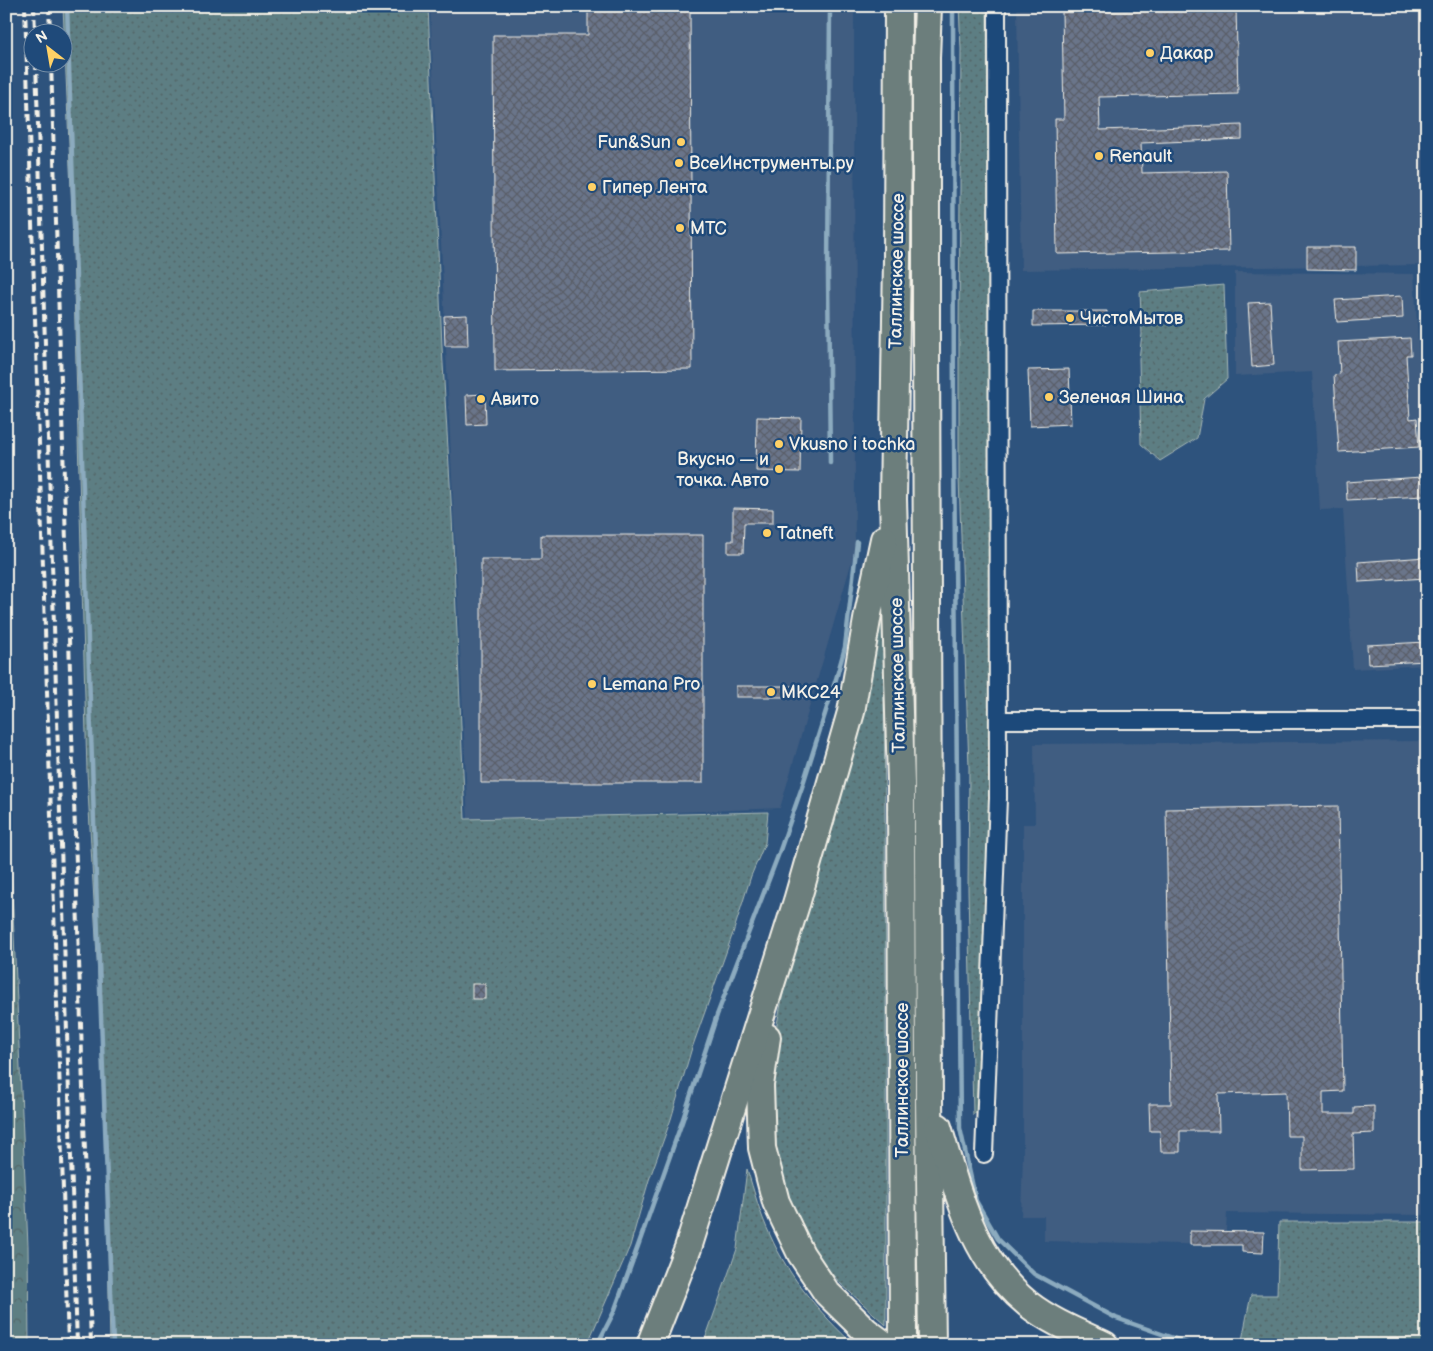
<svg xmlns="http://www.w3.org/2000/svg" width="1433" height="1351" font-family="'Balsamiq Sans',sans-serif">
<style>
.built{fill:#405d81}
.grass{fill:url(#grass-dots);stroke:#a8b8b6}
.forest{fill:url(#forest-crowns);stroke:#a8b8b6}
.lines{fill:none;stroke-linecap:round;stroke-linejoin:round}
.stream{stroke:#8cabbf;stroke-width:4.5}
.building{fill:url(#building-cross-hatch);stroke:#f4f1e8}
.minor-casing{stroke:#f4f1e8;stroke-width:20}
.primary-casing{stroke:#f4f1e8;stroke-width:30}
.minor{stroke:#1f4a7a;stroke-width:16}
.primary{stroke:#6c7e7c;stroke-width:26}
.rail{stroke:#f4f1e8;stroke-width:4;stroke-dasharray:8 4;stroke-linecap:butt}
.poi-dot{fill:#ffd166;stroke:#1f4a7a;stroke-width:2}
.labels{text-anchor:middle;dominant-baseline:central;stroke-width:5;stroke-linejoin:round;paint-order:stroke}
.poi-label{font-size:18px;fill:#f4f1e8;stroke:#1f4a7a;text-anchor:start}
.street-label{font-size:18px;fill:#f4f1e8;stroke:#1f4a7a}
</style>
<defs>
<pattern id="grass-dots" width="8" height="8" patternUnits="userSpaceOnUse" patternTransform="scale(1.25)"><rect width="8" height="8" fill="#5d7e83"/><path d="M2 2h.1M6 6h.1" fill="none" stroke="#546668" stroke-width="1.8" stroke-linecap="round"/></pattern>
<pattern id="forest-crowns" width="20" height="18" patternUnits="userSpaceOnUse" patternTransform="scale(1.25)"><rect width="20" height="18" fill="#5d7e83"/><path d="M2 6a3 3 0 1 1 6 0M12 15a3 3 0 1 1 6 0" fill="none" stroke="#546668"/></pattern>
<pattern id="building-cross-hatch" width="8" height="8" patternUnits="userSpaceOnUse" patternTransform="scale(1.25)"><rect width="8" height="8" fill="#6b758a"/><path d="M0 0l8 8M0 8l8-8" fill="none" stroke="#5a5e68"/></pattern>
</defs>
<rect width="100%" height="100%" fill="#2e537d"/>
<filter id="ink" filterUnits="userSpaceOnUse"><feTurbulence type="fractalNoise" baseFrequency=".02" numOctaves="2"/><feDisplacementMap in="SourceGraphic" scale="10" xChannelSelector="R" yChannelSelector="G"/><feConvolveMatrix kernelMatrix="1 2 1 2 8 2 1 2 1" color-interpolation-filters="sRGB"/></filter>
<g filter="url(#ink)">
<g class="built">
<polygon points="430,6 854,6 855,550 780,808 468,820"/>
<polygon points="1017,6 1427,6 1427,265 1021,270"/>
<polygon points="1235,272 1414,274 1427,492 1427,665 1353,669 1343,509 1320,510 1312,372 1235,376"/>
<polygon points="1427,741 1427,1215 1227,1213 1225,1245 1044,1241 1044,1216 1021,1216 1023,1155 1023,824 1035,824 1034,744"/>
</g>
<g class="grass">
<polygon points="63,6 428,6 442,347 452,517 465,819 768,812 765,843 751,876 733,933 691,1051 671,1119 649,1180 630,1246 587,1345 110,1345 105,1105 87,772 72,213"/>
<polygon points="959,6 987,6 991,786 985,905 987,949 980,1107 973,1115 968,889 969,768 959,478 959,335 961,49"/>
<polygon points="1224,285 1227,379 1204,399 1197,438 1160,461 1141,444 1139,359 1142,334 1140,292"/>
<polygon points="885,587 884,680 886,979 886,1325 839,1282 822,1262 803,1232 789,1199 778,1162 772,1128 772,1049 786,979"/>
<path d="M747 1169C754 1191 760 1214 770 1235 789 1278 820 1313 854 1345H703L737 1249Z"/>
<polygon points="1279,1222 1427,1222 1427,1345 1241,1345 1251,1295 1277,1295"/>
</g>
<polygon class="forest" points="6,758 28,1246 29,1345 6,1345"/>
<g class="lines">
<g class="stream">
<polyline points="67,6 95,852 113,1345"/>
<polyline points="953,6 954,440 960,1128 976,1201 998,1239 1034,1274 1116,1318 1193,1345"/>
<polyline points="830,463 828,274 830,6"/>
<polyline points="597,1345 614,1312 638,1246 682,1122 717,1015 779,853 802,787 836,679 845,647 857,542"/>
</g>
</g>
<g class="building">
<polygon points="588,6 690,6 692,369 495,371 493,35 588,35"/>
<polygon points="1236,8 1238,94 1099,97 1100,130 1242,125 1242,139 1141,143 1142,173 1227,171 1229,251 1057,254 1055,119 1064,119 1062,12"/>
<polygon points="1307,247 1356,247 1356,270 1307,269"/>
<polygon points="1402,296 1403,318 1337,322 1335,300"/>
<polygon points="1270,302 1274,365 1252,367 1248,303"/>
<polygon points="1033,311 1107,311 1106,325 1033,326"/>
<polygon points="467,315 468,346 445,346 444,316"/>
<polygon points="1410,338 1411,355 1406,355 1410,419 1417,418 1419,447 1339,452 1334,375 1340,374 1338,342"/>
<polygon points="1069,369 1071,424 1030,426 1028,370"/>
<polygon points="485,394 486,424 467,425 466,395"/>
<polygon points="757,417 801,418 800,472 756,471"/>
<polygon points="1422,477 1424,496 1347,500 1346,482"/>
<polygon points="733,508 773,509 773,523 744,523 743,553 728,553 728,541 733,541"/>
<polygon points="541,535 703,535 703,783 481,783 481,559 541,559"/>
<polygon points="1426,557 1427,578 1359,582 1358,562"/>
<polygon points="1427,642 1427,661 1368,664 1367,645"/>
<rect x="736" y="686" width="70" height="11"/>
<polygon points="1338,806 1343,1091 1323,1092 1323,1114 1354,1114 1354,1107 1374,1106 1374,1133 1353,1134 1354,1169 1302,1170 1302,1136 1287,1136 1286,1092 1218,1094 1219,1131 1180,1131 1180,1152 1161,1152 1160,1131 1150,1131 1149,1104 1171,1104 1166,809"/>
<rect x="472" y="984" width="13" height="15"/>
<polygon points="1190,1231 1264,1232 1263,1253 1242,1252 1242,1245 1190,1245"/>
</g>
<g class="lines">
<g class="minor-casing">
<g id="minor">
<polyline points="998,720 1427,720"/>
<polyline points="984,1154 998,798 997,6"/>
</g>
</g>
<g class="primary-casing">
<g id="primary">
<polyline points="898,6 897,259 893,499 901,783 903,1345"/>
<polyline points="928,6 926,58 926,348 929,1100 932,1345"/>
<polyline points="767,1037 760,1085 762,1148 776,1202 801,1254 827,1293 866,1331 885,1345"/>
<path d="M938 1127C958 1192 972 1259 1028 1304 1051 1322 1079 1333 1105 1345"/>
<polyline points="650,1345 688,1248 797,901 851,712 868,614 884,539"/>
</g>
</g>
<use href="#minor" class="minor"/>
<use href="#primary" class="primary"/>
<g class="rail">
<polyline points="25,6 68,1345"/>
<polyline points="34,6 35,32"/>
<polyline points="49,6 50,32"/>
<polyline points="36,62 77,1345"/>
<polyline points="51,62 91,1345"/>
</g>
</g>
</g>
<g class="poi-dot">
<circle cx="1150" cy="53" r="5"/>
<circle cx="681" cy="142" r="5"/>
<circle cx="1099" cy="156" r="5"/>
<circle cx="679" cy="163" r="5"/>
<circle cx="592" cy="187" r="5"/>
<circle cx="680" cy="228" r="5"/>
<circle cx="1070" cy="318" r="5"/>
<circle cx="1049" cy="397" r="5"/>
<circle cx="481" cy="399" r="5"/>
<circle cx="779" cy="444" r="5"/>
<circle cx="779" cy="469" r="5"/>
<circle cx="767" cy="533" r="5"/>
<circle cx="592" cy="684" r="5"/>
<circle cx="771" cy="692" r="5"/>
</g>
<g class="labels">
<g class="poi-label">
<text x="1160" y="53">Дакар</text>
<text x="671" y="142" text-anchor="end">Fun&amp;Sun</text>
<text x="1109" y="156">Renault</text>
<text x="689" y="163">ВсеИнструменты.ру</text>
<text x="602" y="187">Гипер Лента</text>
<text x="690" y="228">МТС</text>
<text x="1080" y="318">ЧистоМытов</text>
<text x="1059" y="397">Зеленая Шина</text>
<text x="491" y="399">Авито</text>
<text x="789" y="444">Vkusno i tochka</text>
<text x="769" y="459" text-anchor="end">Вкусно — и<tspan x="769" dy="21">точка. Авто</tspan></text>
<text x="777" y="533">Tatneft</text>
<text x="602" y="684">Lemana Pro</text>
<text x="781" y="692">МКС24</text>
</g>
<g class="street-label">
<text transform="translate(897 271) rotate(-89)">Таллинское шоссе</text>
<text transform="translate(898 675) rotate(-91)">Таллинское шоссе</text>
<text transform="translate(902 1080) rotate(-90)">Таллинское шоссе</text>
</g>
</g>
<rect width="1433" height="1351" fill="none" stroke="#1f4a7a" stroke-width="25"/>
<rect x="12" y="12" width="1408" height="1326" fill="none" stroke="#f4f1e8" stroke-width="2" filter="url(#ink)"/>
<g transform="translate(48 48) rotate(329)"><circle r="24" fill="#1f4a7a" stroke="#748da6"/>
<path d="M0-4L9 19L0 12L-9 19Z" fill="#ffd166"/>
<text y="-8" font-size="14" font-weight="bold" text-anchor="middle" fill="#f4f1e8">N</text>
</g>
</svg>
